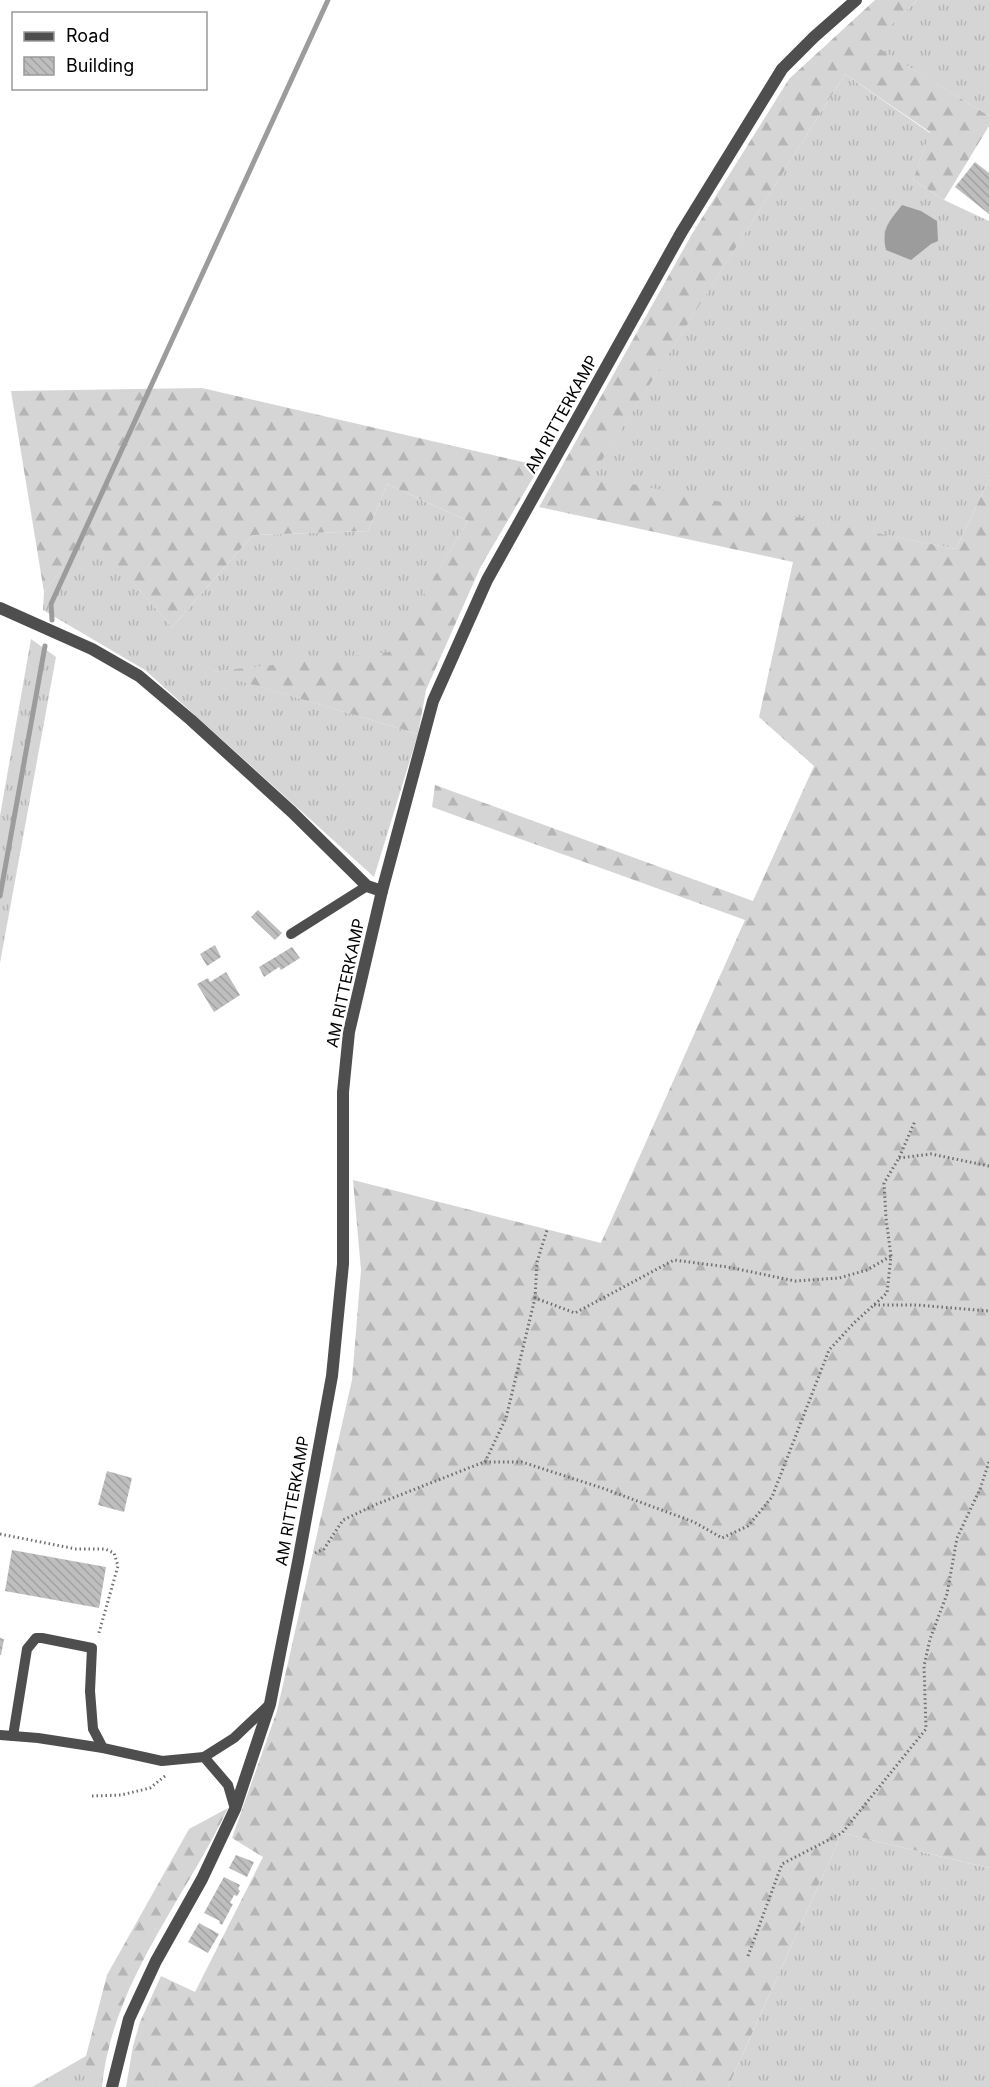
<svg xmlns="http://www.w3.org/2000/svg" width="989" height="2087" font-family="Inter,sans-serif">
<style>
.grass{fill:url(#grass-tufts)}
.forest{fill:url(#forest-firs)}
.water{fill:#9c9c9c}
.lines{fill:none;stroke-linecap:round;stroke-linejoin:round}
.stream{stroke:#9c9c9c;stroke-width:5}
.building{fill:url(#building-back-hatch)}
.path{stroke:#707070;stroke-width:3;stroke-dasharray:1.5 3;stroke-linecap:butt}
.service{stroke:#4e4e4e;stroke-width:10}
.minor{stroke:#4e4e4e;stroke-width:12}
.labels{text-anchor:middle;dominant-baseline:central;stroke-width:4.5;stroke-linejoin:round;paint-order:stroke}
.street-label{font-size:16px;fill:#000;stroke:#fff}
</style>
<defs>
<pattern id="grass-tufts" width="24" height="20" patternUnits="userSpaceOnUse" patternTransform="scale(1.5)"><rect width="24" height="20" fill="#d5d5d5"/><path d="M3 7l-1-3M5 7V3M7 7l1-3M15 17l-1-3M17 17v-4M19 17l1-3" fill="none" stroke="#b5b5b5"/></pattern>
<pattern id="forest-firs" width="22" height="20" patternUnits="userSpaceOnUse" patternTransform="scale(1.5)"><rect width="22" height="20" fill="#d5d5d5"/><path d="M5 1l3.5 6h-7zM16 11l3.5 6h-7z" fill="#b5b5b5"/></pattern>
<pattern id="building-back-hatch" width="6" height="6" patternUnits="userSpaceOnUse" patternTransform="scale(1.5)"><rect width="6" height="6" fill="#bebebe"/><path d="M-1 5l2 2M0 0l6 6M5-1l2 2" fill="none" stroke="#a2a2a2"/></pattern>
</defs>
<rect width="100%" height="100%" fill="#fff"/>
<g class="grass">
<polygon points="917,0 989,0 989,116 871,44"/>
<polygon points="845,74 930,133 913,180 944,200 989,221 989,479 956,549 591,477"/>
<polygon points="387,484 468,521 389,653 212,672 418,734 374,877 145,670 43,610 44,592 89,533 172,627 253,535 368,531"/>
<polygon points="31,639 56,657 0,963 0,816"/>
<polygon points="842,1833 989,1868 989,2087 728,2087"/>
<polygon points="86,2056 86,2087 32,2087"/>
</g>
<g class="forest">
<polygon points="875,0 917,0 872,44 989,116 989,126 944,200 913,180 930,132 845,74 592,476 956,549 989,479 989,1868 842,1833 728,2087 126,2087 133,2046 140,2022 161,1976 195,1992 263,1857 232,1838 277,1711 352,1380 361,1270 353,1180 601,1243 745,920 432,807 435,785 753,901 814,766 759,717 793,562 539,507 692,234 789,79"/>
<polygon points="202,388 540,466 481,566 426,690 418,734 210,672 389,652 468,521 387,484 368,531 253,535 172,627 89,534 44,592 11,391"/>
<path d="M228 1808C185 1899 112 1983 102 2087H86V2056L107 1975 189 1829Z"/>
</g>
<path class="water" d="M902 205 921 211 937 221 938 241 931 244 911 260 886 250C881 228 889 222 902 205Z"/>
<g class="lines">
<g class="stream">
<polyline points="52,620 51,604 328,0"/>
<polyline points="0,896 45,646"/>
</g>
</g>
<g class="building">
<polygon points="975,162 989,173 989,214 955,187"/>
<polygon points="258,910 282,933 275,940 251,917"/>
<polygon points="215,945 221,957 207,966 200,954"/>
<polygon points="292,947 300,958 281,970 279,967 264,977 259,967"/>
<polygon points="226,972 240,995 214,1012 197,984 208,978 210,982"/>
<polygon points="107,1471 132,1478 124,1512 98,1505"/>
<polygon points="12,1550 106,1567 99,1608 5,1591"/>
<polygon points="0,1638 4,1639 1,1655 0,1655"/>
<polygon points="236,1855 254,1862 247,1877 229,1868"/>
<polygon points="224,1877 240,1885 238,1889 240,1891 237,1896 234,1895 230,1903 233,1904 222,1925 219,1923 220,1921 204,1913"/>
<polygon points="199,1923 219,1934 208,1953 188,1942"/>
</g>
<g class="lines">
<g class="path">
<polyline points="899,1158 931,1154 989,1166"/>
<polyline points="535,1298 537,1262 547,1230"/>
<polyline points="874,1305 916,1305 989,1311"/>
<polyline points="485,1462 506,1418 535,1298 575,1313 674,1260 728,1267 795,1281 839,1278 867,1270 891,1256"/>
<polyline points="0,1534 76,1549 105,1549 114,1553 118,1566 98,1636"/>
<polyline points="315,1553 324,1549 343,1520 377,1504 484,1462 522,1462 602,1488 694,1522 722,1538 748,1526 772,1497 829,1350 854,1323 887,1293 891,1256 886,1218 884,1183 899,1158 915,1121"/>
<polyline points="92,1796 121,1795 150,1788 165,1776"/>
<polyline points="748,1956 782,1864 842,1833 926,1729 924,1666 930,1639 947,1594 957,1538 980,1489 989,1462"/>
</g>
<g class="service">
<polyline points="291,934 367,886"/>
<polyline points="0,1735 38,1738 103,1748"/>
<polyline points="13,1736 27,1649 36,1638 42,1638 92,1648 90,1691 93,1729 103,1748 162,1761 204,1757"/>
<polyline points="235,1809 228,1785 204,1757 234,1738 270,1704"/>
</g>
<g class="minor">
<polyline points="0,608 92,649 139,676 191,720 292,812 367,886 382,891"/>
<polyline points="112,2087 129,2019 156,1961 202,1879 235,1809 270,1704 298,1562 332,1376 343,1264 343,1092 349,1032 382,891 433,701 487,580 681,233 782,69 814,37 856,0"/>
</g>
</g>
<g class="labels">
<g class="street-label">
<text transform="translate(561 414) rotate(-61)">AM RITTERKAMP</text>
<text transform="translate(345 983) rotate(-78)">AM RITTERKAMP</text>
<text transform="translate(292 1501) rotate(-80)">AM RITTERKAMP</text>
</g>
</g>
<rect x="12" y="12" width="195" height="78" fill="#ffffff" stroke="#999999" stroke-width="1.5"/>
<rect x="24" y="32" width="30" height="9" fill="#4e4e4e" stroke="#999999" stroke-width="1.5"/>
<text x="66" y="42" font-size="18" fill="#000000">Road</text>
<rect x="24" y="57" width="30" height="18" fill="url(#building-back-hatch)" stroke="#999999" stroke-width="1.5"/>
<text x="66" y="72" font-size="18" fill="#000000">Building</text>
</svg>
